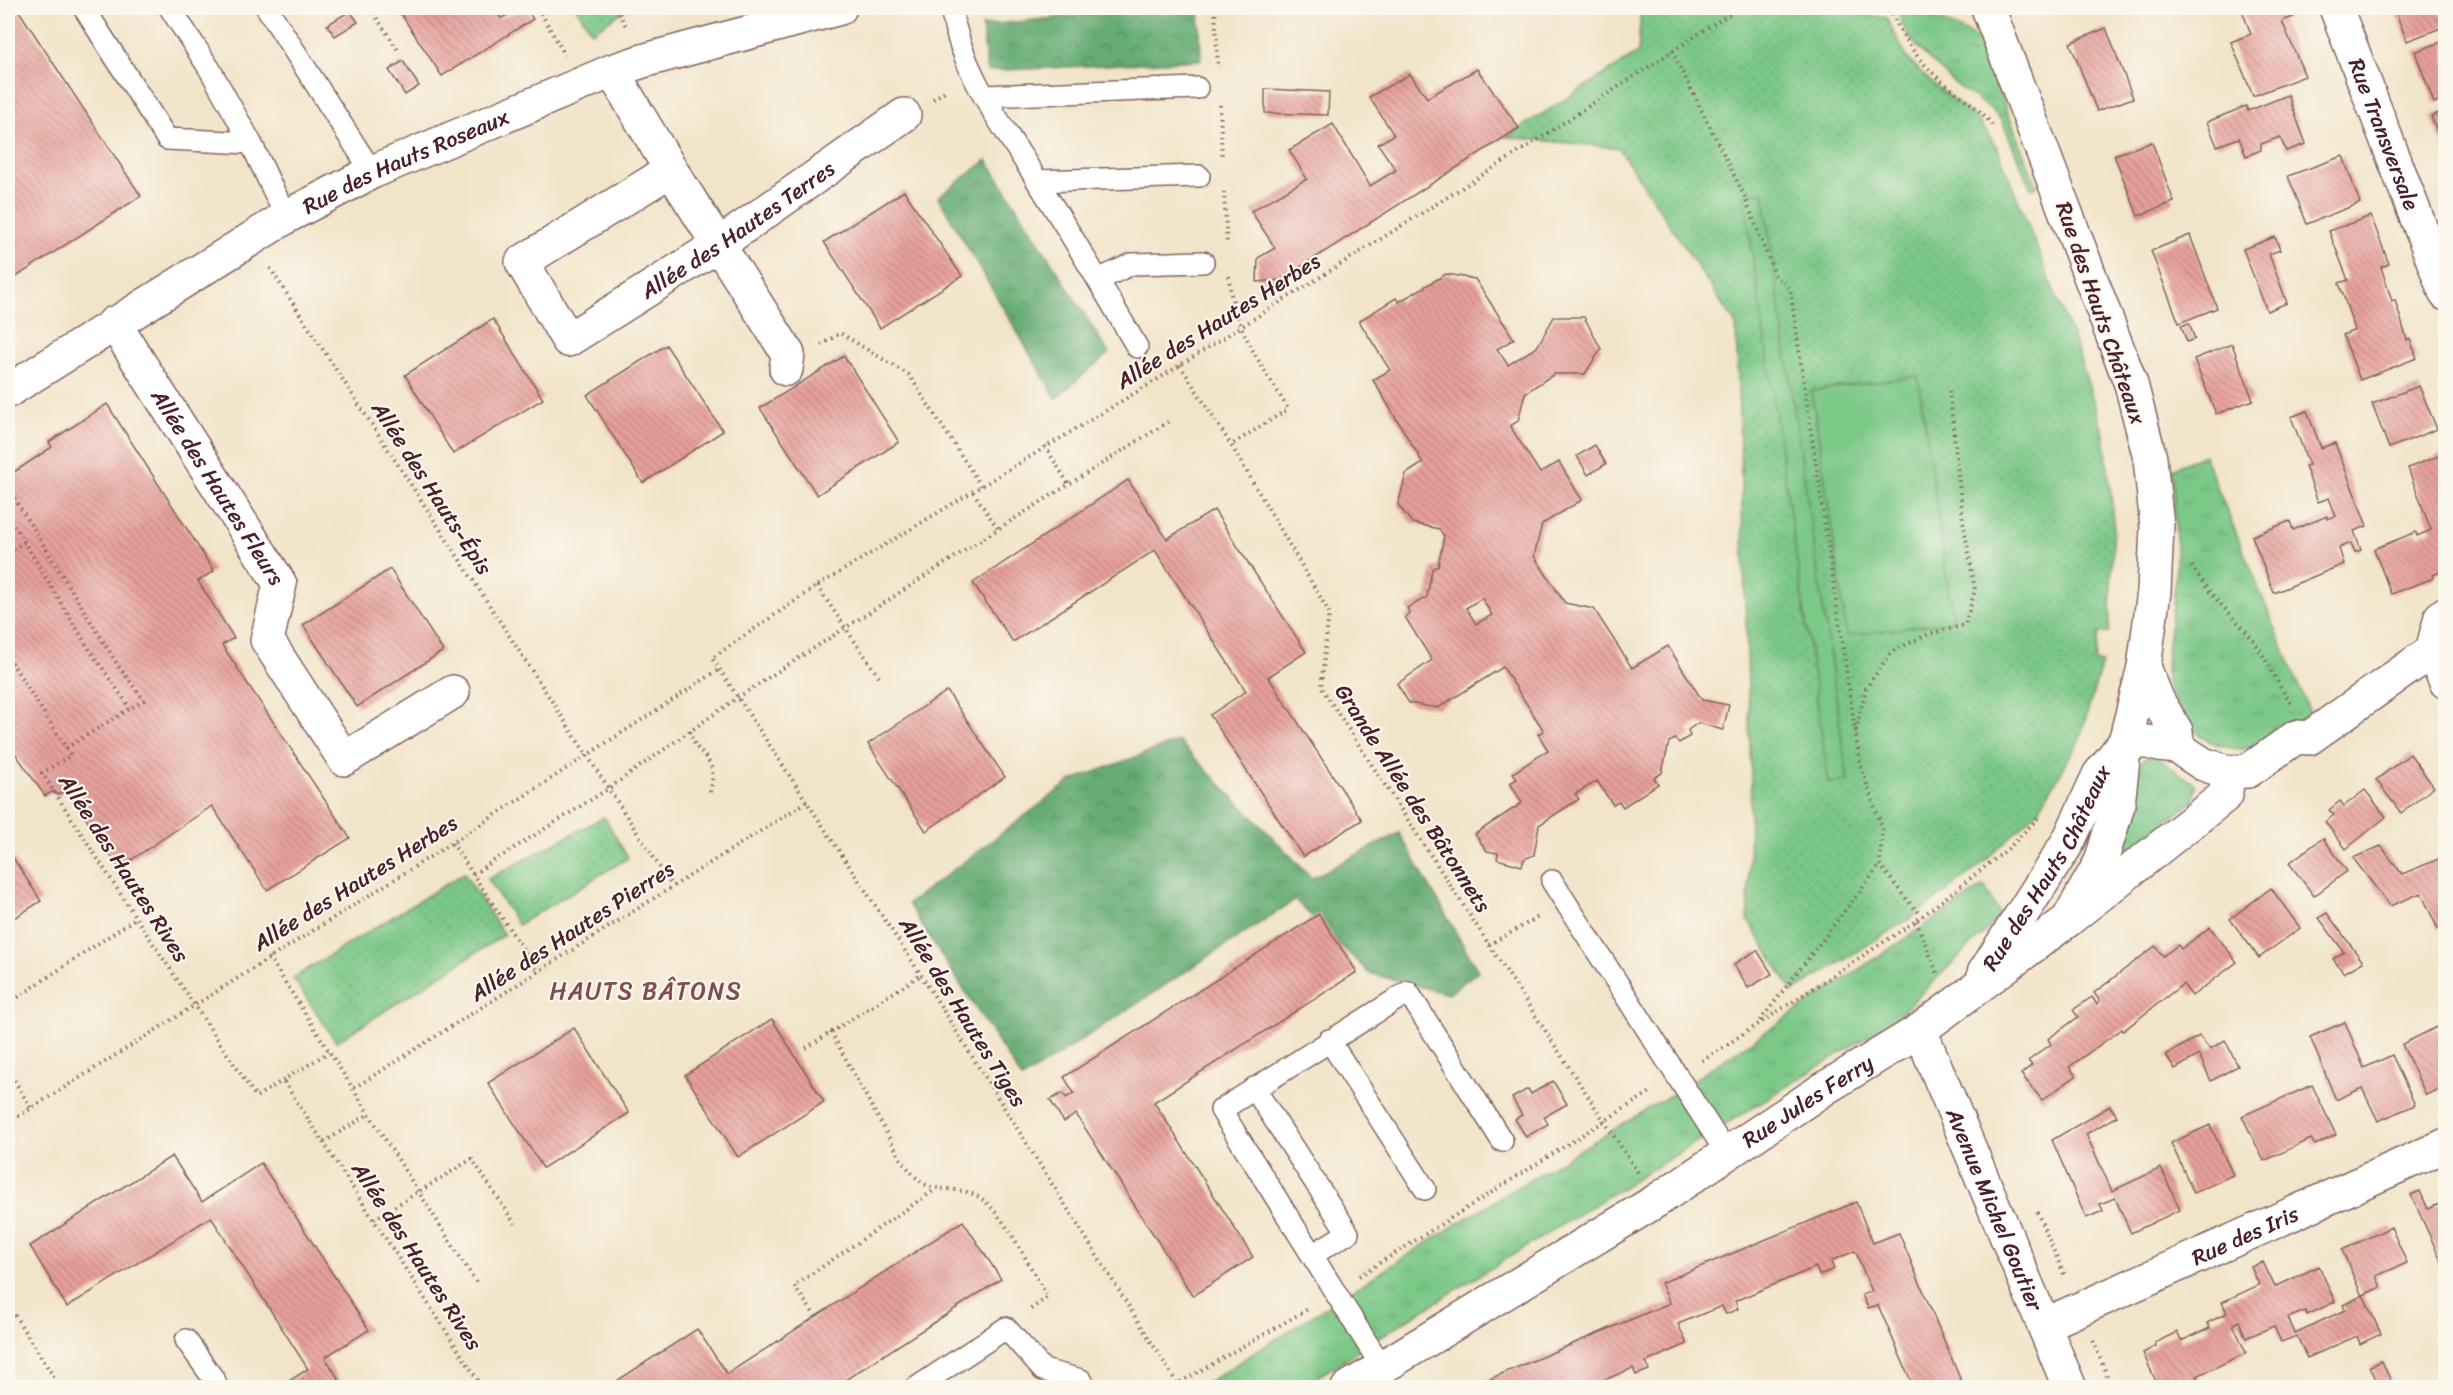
<svg xmlns="http://www.w3.org/2000/svg" width="2453" height="1395" font-family="Sriracha,sans-serif">
<style>
.grass{fill:url(#grass-tufts);stroke:#637459;stroke-width:1.5}
.forest{fill:url(#forest-crowns);stroke:#586650;stroke-width:1.5}
.park{fill:url(#park-dots);stroke:#637459;stroke-width:1.5}
.garden{fill:#7cc887;stroke:#637459;stroke-width:1.5}
.building{fill:url(#building-back-hatch);fill-rule:evenodd}
.lines{fill:none;stroke-linecap:round;stroke-linejoin:round}
.service-casing{stroke:#846462;stroke-width:24}
.minor-casing{stroke:#846462;stroke-width:36}
.tertiary-casing{stroke:#846462;stroke-width:36}
.path{stroke:#846462;stroke-width:4;stroke-dasharray:1.5 4.5;stroke-linecap:butt}
.service{stroke:#fff;stroke-width:21}
.minor{stroke:#fff;stroke-width:33}
.tertiary{stroke:#fff;stroke-width:33}
.labels{text-anchor:middle;dominant-baseline:central;stroke-width:4.5;stroke-linejoin:round;paint-order:stroke}
.street-label{font-size:22px;fill:#4a1f2b;stroke:#fbf7ec}
.neighbourhood-label{font-size:24px;letter-spacing:1.5px;fill:#814c52;stroke:#fbf7ec}
</style>
<defs>
<pattern id="grass-tufts" width="24" height="20" patternUnits="userSpaceOnUse" patternTransform="scale(1.5)"><rect width="24" height="20" fill="#7cc887"/><path d="M3 7l-1-3M5 7V3M7 7l1-3M15 17l-1-3M17 17v-4M19 17l1-3" fill="none" stroke="#6dab75"/></pattern>
<pattern id="forest-crowns" width="20" height="18" patternUnits="userSpaceOnUse" patternTransform="scale(1.5)"><rect width="20" height="18" fill="#65ac74"/><path d="M2 6a3 3 0 1 1 6 0M12 15a3 3 0 1 1 6 0" fill="none" stroke="#558b5f"/></pattern>
<pattern id="park-dots" width="8" height="8" patternUnits="userSpaceOnUse" patternTransform="scale(1.5)"><rect width="8" height="8" fill="#7cc887"/><path d="M2 2h.1M6 6h.1" fill="none" stroke="#6dab75" stroke-width="1.8" stroke-linecap="round"/></pattern>
<pattern id="building-back-hatch" width="6" height="6" patternUnits="userSpaceOnUse" patternTransform="scale(1.5)"><rect width="6" height="6" fill="#e7a09b"/><path d="M-1 5l2 2M0 0l6 6M5-1l2 2" fill="none" stroke="#bd827f"/></pattern>
</defs>
<rect width="100%" height="100%" fill="#fbf7ec"/>
<filter id="ink" filterUnits="userSpaceOnUse"><feTurbulence type="fractalNoise" baseFrequency=".0167" numOctaves="2"/><feDisplacementMap in="SourceGraphic" scale="12" xChannelSelector="R" yChannelSelector="G"/><feConvolveMatrix kernelMatrix="1 2 1 2 8 2 1 2 1" color-interpolation-filters="sRGB"/></filter>
<filter id="wash" filterUnits="userSpaceOnUse"><feTurbulence type="fractalNoise" baseFrequency=".008" numOctaves="4" result="noise"/><feDisplacementMap in="SourceGraphic" scale="24" xChannelSelector="R" yChannelSelector="G"/><feGaussianBlur stdDeviation="1.35" result="paint"/><feColorMatrix in="noise" values="0 0 0 0 0 0 0 0 0 0 0 0 0 0 0 0 0 1.4 0 .05"/><feComposite in="paint" operator="in"/></filter>
<g filter="url(#wash)">
<rect width="100%" height="100%" fill="#f1e4c9"/>
<g class="grass">
<polygon points="1897,11 1936,18 1978,38 2037,187 2031,189 2002,121 1992,110 1954,83 1925,55 1908,36"/>
<path d="M2204 455 2310 713C2298 724 2285 737 2270 743 2235 757 2198 745 2181 712 2176 703 2169 693 2167 683 2163 657 2174 612 2175 583 2178 545 2174 507 2172 469Z"/>
<polygon points="2154,755 2196,785 2194,801 2124,852 2121,850 2142,760"/>
<polygon points="1984,886 2001,916 1893,1021 1402,1323 1302,1387 1199,1388 1460,1222 1671,1095"/>
</g>
<g class="forest">
<polygon points="1144,8 1199,8 1201,60 987,71 982,26"/>
<polygon points="987,160 1109,353 1056,398 938,197"/>
<polygon points="1178,741 1312,878 1399,833 1478,971 1448,994 1369,973 1295,900 1022,1079 908,904 1071,781"/>
</g>
<g class="park">
<polygon points="576,8 628,8 592,32"/>
<polygon points="1641,8 1769,8 1886,17 1908,59 1930,81 1977,119 1997,147 2076,346 2104,435 2114,521 2109,633 2099,633 2095,661 2102,663 2079,741 2039,810 1976,869 1914,916 1793,992 1748,920 1751,775 1736,325 1619,148 1506,137 1638,53"/>
<polygon points="604,817 628,858 518,925 488,879"/>
<polygon points="464,873 504,935 336,1042 293,978"/>
</g>
<g class="garden">
<polygon points="1763,192 1848,781 1829,783 1744,195"/>
<polygon points="1918,376 1953,621 1847,636 1812,391"/>
</g>
<g id="blocks">
<g class="building">
<polygon points="8,8 17,8 141,196 8,282"/>
<polygon points="397,8 495,8 501,18 526,8 533,19 442,76"/>
<polygon points="2241,8 2289,8 2293,17 2282,21 2305,76 2253,96 2231,42 2251,34"/>
<polygon points="2394,8 2440,8 2446,26 2407,41"/>
<polygon points="350,11 358,22 335,36 327,25"/>
<polygon points="2106,28 2133,98 2097,111 2070,43"/>
<polygon points="2446,40 2446,98 2434,103 2415,52"/>
<polygon points="403,61 419,86 405,95 389,70"/>
<polygon points="1477,69 1519,128 1280,280 1257,282 1258,258 1275,248 1251,211 1307,179 1289,150 1333,124 1370,186 1396,170 1378,144 1394,135 1369,97 1410,74 1427,98"/>
<polygon points="1265,89 1329,92 1328,115 1265,113"/>
<polygon points="2288,95 2306,144 2286,151 2280,137 2261,144 2261,150 2246,156 2239,138 2217,146 2207,122 2246,106 2248,111"/>
<polygon points="2446,111 2446,151 2445,151 2431,116"/>
<polygon points="2152,142 2174,202 2138,216 2114,155"/>
<polygon points="2343,156 2360,203 2307,224 2288,176"/>
<polygon points="904,191 962,276 880,328 824,242"/>
<polygon points="2371,216 2389,264 2381,267 2392,301 2395,300 2407,340 2410,339 2417,358 2360,380 2343,335 2355,330 2339,283 2348,280 2329,231"/>
<polygon points="2190,235 2217,308 2179,323 2151,251"/>
<polygon points="2275,237 2280,250 2269,254 2287,303 2267,311 2243,249"/>
<path d="M1446 274 1475 279 1514 339 1497 349 1508 365 1537 347 1554 317H1584L1601 349 1585 374H1554L1525 393 1518 421 1510 426 1540 473 1559 462 1582 500 1542 524 1534 556 1565 603 1594 609 1632 668 1668 646 1702 700 1729 705 1723 730 1698 723 1688 730 1690 736 1679 743 1675 739 1669 742 1662 773 1654 778 1658 784 1623 807 1619 802 1613 805 1597 781 1575 794 1579 799 1539 825 1534 855 1524 859 1522 866 1497 859 1498 853 1487 851 1475 834 1522 803 1510 783 1517 779 1513 773 1548 750 1538 734 1544 731 1503 667 1438 708 1409 703 1397 684 1432 660 1405 617 1410 614 1407 608 1427 597 1432 569 1438 566 1444 536 1439 529 1412 523 1398 505 1406 474 1423 463 1373 380 1390 370 1359 321 1396 298 1399 302ZM1482 598 1492 615 1476 624 1466 608Z"/>
<polygon points="493,319 543,399 453,454 405,375"/>
<polygon points="2189,323 2195,339 2187,342 2181,326"/>
<polygon points="2232,344 2253,400 2216,414 2194,359"/>
<polygon points="666,345 723,431 643,483 587,395"/>
<polygon points="844,356 899,442 817,495 760,408"/>
<polygon points="2419,386 2437,429 2389,448 2372,404"/>
<polygon points="107,404 214,571 198,581 234,638 222,645 350,838 267,890 212,806 119,868 67,790 57,795 54,791 45,796 8,743 8,476 52,447 49,442"/>
<polygon points="2307,411 2321,448 2335,443 2367,526 2354,531 2361,550 2355,552 2351,543 2339,548 2344,564 2274,593 2252,536 2290,521 2293,530 2327,516 2327,519 2336,516 2329,498 2318,502 2305,466 2309,465 2291,417"/>
<polygon points="1595,445 1606,464 1588,475 1577,456"/>
<polygon points="2446,453 2446,558 2443,559 2446,570 2433,575 2434,578 2391,594 2374,549 2416,532 2417,536 2431,530 2408,468"/>
<polygon points="1128,480 1167,539 1214,510 1306,652 1268,677 1362,820 1303,857 1210,715 1246,691 1155,550 1013,642 973,583"/>
<polygon points="390,569 443,651 357,707 303,625"/>
<polygon points="947,691 1005,777 926,831 868,744"/>
<polygon points="2410,754 2434,787 2401,813 2376,780"/>
<polygon points="2365,790 2386,817 2346,849 2325,822 2334,815 2329,810 2340,801 2344,806"/>
<polygon points="2323,838 2347,871 2314,896 2289,863"/>
<polygon points="2381,846 2402,874 2446,856 2446,926 2438,929 2421,893 2390,906 2353,858"/>
<polygon points="8,850 41,901 8,922"/>
<polygon points="2271,888 2300,928 2259,958 2230,919"/>
<polygon points="2327,913 2363,962 2344,973 2333,959 2344,952 2319,918"/>
<polygon points="1319,914 1357,972 1154,1102 1253,1257 1193,1296 1076,1114 1064,1122 1050,1100 1063,1093 1066,1098 1074,1093 1064,1077"/>
<polygon points="2210,927 2237,962 2192,996 2183,984 2123,1031 2122,1029 2069,1067 2076,1076 2042,1100 2021,1074 2032,1065 2028,1061 2051,1044 2048,1039 2078,1017 2073,1010 2092,997 2097,1004 2100,1001 2094,993 2155,946 2163,956 2178,945 2181,949"/>
<polygon points="1757,950 1772,974 1748,988 1734,964"/>
<polygon points="772,1019 824,1102 738,1157 685,1075"/>
<polygon points="2345,1022 2364,1068 2392,1055 2415,1105 2378,1121 2362,1088 2336,1100 2310,1037"/>
<polygon points="2437,1027 2446,1045 2446,1086 2426,1095 2402,1044"/>
<polygon points="574,1028 629,1113 543,1168 488,1083"/>
<polygon points="2199,1036 2210,1049 2225,1040 2238,1066 2211,1081 2199,1055 2175,1069 2166,1055"/>
<polygon points="1553,1081 1567,1104 1544,1117 1548,1124 1526,1137 1515,1119 1522,1115 1512,1098 1528,1089 1531,1094"/>
<polygon points="2312,1085 2336,1135 2315,1145 2311,1139 2264,1161 2242,1116"/>
<polygon points="2110,1106 2117,1116 2086,1134 2112,1191 2161,1168 2180,1210 2131,1233 2115,1198 2100,1204 2103,1211 2086,1218 2052,1140"/>
<polygon points="2210,1125 2233,1175 2194,1193 2171,1143"/>
<polygon points="172,1156 202,1202 261,1163 369,1330 325,1357 344,1388 278,1388 308,1369 211,1217 67,1307 30,1246"/>
<polygon points="2420,1191 2428,1209 2446,1201 2446,1271 2411,1195"/>
<polygon points="1856,1202 1873,1243 1899,1233 1964,1388 1914,1388 1878,1305 1868,1308 1862,1295 1872,1291 1855,1251 1831,1261 1834,1269 1819,1275 1816,1267 1735,1301 1738,1309 1726,1314 1722,1306 1678,1324 1687,1344 1646,1362 1649,1370 1636,1375 1633,1368 1585,1388 1468,1388 1670,1303 1661,1283"/>
<polygon points="963,1221 1001,1279 833,1388 606,1388 697,1329 727,1374"/>
<polygon points="2391,1227 2407,1263 2376,1276 2381,1287 2363,1295 2381,1334 2360,1344 2357,1336 2307,1358 2297,1336 2281,1342 2274,1326 2246,1338 2239,1321 2233,1324 2246,1353 2197,1376 2199,1379 2181,1388 2159,1388 2143,1353 2156,1346 2155,1343 2177,1332 2181,1341 2210,1328 2207,1323 2227,1313 2222,1302 2259,1285 2251,1267 2263,1262 2275,1287 2319,1266 2335,1302 2307,1315 2305,1311 2288,1318 2295,1333 2345,1310 2343,1305 2362,1296 2342,1250"/>
<polygon points="2382,1361 2394,1388 2380,1388 2370,1366"/>
</g>
</g>
</g>
<g filter="url(#ink)">
<use href="#blocks" fill-opacity="0" stroke="#846462" stroke-width="1.5"/>
<g class="lines">
<g class="service-casing">
<g id="service">
<polyline points="84,8 167,139 251,143"/>
<polyline points="170,8 209,68 251,143 286,217"/>
<polyline points="267,8 372,172"/>
<path d="M951 8C962 75 1003 125 1038 182 1072 236 1105 291 1137 347"/>
<polyline points="984,96 1197,88"/>
<polyline points="1037,181 1199,176"/>
<polyline points="1098,280 1132,264 1203,262"/>
<polyline points="1552,881 1727,1154"/>
<polyline points="1329,1040 1425,1189"/>
<polyline points="1254,1088 1348,1233 1312,1255"/>
<polyline points="186,1340 215,1381 217,1388"/>
<polyline points="1382,1367 1221,1110 1408,992 1502,1141"/>
<polyline points="916,1388 1006,1328 1043,1370 1081,1380 1086,1388"/>
</g>
</g>
<g class="minor-casing">
<g id="minor">
<path id="s1" d="M2336 8 2446 294"/>
<polyline points="612,71 671,170 788,354 786,369"/>
<path id="s2" d="M671 170 522 262 568 340 718 245 904 115"/>
<path id="s3" d="M114 323 280 584 267 640 344 759 453 692"/>
<path id="s4" d="M8 391 286 217 372 172 612 71 646 60 840 8"/>
<polyline points="2432,651 2446,682"/>
<polyline points="2144,667 2158,701 2176,731 2177,747"/>
<polyline points="2125,742 2148,742 2159,745 2177,747 2203,764 2227,772 2248,771 2296,737 2309,738 2432,651 2441,617 2446,613"/>
<polyline points="2068,920 2226,795 2227,772"/>
<path id="s5" d="M2044 1325 2446 1145"/>
</g>
</g>
<g class="tertiary-casing">
<g id="tertiary">
<path id="s6" d="M1984 973 2068 842 2099 775 2125 742"/>
<path id="s7" d="M1920 1030 2070 1388"/>
<path id="s8" d="M1348 1388 1656 1201 1822 1090 1920 1030 2068 920 2101 862 2118 805 2125 742 2144 667 2154 591 2157 527 2150 458 2131 384 1988 8"/>
</g>
</g>
<g class="path">
<polyline points="370,8 400,53"/>
<polyline points="538,8 565,55"/>
<polyline points="616,8 627,28"/>
<polyline points="1215,8 1218,68"/>
<path d="M1890 8C1902 38 1918 61 1944 83 1961 97 1980 108 1993 126"/>
<polyline points="1672,51 1744,195 1775,275 1790,288 1860,764 1882,828 1880,865 1908,901 1922,916"/>
<polyline points="933,99 947,90"/>
<polyline points="1220,105 1222,158"/>
<polyline points="1224,192 1227,245"/>
<polyline points="270,268 672,886"/>
<path d="M1229 276C1231 325 1264 368 1288 409L1231 445"/>
<polyline points="821,345 840,333 909,375 981,486"/>
<polyline points="1180,365 1231,445 1329,612 1321,687 1638,1173"/>
<polyline points="1045,446 1069,485"/>
<polyline points="8,488 119,667 144,700 66,748"/>
<polyline points="973,492 998,529"/>
<polyline points="8,515 89,649 130,708"/>
<polyline points="8,553 24,542"/>
<path d="M2192 566C2207 593 2229 612 2249 635 2266 655 2275 682 2291 703"/>
<polyline points="817,586 879,677"/>
<polyline points="8,657 71,755 42,773 136,918 256,1097 329,1052"/>
<polyline points="1856,730 1866,688 1892,651 1929,634 1965,625 1975,590 1963,520 1949,389"/>
<path d="M690 731C695 759 720 753 710 792"/>
<polyline points="452,843 539,973"/>
<polyline points="473,874 608,789 737,698 998,529 1168,422"/>
<polyline points="1916,921 1938,975"/>
<polyline points="1489,945 1540,916"/>
<polyline points="269,957 476,1282"/>
<polyline points="8,1004 136,918"/>
<polyline points="1760,1021 1880,865"/>
<path d="M831 1032 899 1156C909 1170 919 1186 937 1188 950 1190 964 1189 977 1196 1002 1208 1032 1272 1048 1297L1028 1311"/>
<polyline points="806,1048 921,975"/>
<polyline points="1702,1061 1916,921 2009,848 2038,818"/>
<polyline points="8,1070 31,1108"/>
<polyline points="284,1082 483,1388"/>
<polyline points="354,1088 808,801"/>
<polyline points="8,1123 452,843 720,669"/>
<polyline points="324,1142 369,1114"/>
<polyline points="2037,1212 2065,1276"/>
<polyline points="374,1219 472,1159 515,1224"/>
<polyline points="1359,1276 1652,1091"/>
<polyline points="8,1305 61,1388"/>
<polyline points="816,1317 794,1286 936,1189"/>
<polyline points="2093,1341 2112,1388"/>
<polyline points="1170,1388 1310,1308"/>
<polyline points="1180,1388 921,975 712,658 817,586 1158,379 1519,152 1738,8"/>
</g>
<use href="#service" class="service"/>
<use href="#minor" class="minor"/>
<use href="#tertiary" class="tertiary"/>
</g>
</g>
<g class="labels">
<g class="street-label">
<text stroke="none"><textPath href="#s1" startOffset="135">Rue Transversale</textPath></text>
<text stroke="none"><textPath href="#s4" startOffset="460">Rue des Hauts Roseaux</textPath></text>
<text stroke="none"><textPath href="#s2" startOffset="468">Allée des Hautes Terres</textPath></text>
<text transform="translate(2101 313) rotate(71)">Rue des Hauts Châteaux</text>
<text transform="translate(1218 321) rotate(-32)">Allée des Hautes Herbes</text>
<text stroke="none"><textPath href="#s3" startOffset="194">Allée des Hautes Fleurs</textPath></text>
<text transform="translate(432 488) rotate(57)">Allée des Hauts-Épis</text>
<text transform="translate(1413 798) rotate(57)">Grande Allée des Bâtonnets</text>
<text transform="translate(124 868) rotate(57)">Allée des Hautes Rives</text>
<text stroke="none"><textPath href="#s6" startOffset="123">Rue des Hauts Châteaux</textPath></text>
<text transform="translate(355 883) rotate(-32)">Allée des Hautes Herbes</text>
<text transform="translate(572 931) rotate(-33)">Allée des Hautes Pierres</text>
<text transform="translate(963 1012) rotate(58)">Allée des Hautes Tiges</text>
<text stroke="none"><textPath href="#s8" startOffset="542">Rue Jules Ferry</textPath></text>
<text stroke="none"><textPath href="#s7" startOffset="194">Avenue Michel Goutier</textPath></text>
<text stroke="none"><textPath href="#s5" startOffset="220">Rue des Iris</textPath></text>
<text transform="translate(417 1256) rotate(57)">Allée des Hautes Rives</text>
</g>
<g class="neighbourhood-label">
<text x="646" y="991">HAUTS BÂTONS</text>
</g>
</g>
<rect width="2453" height="1395" fill="none" stroke="#fbf7ec" stroke-width="30"/>
</svg>
